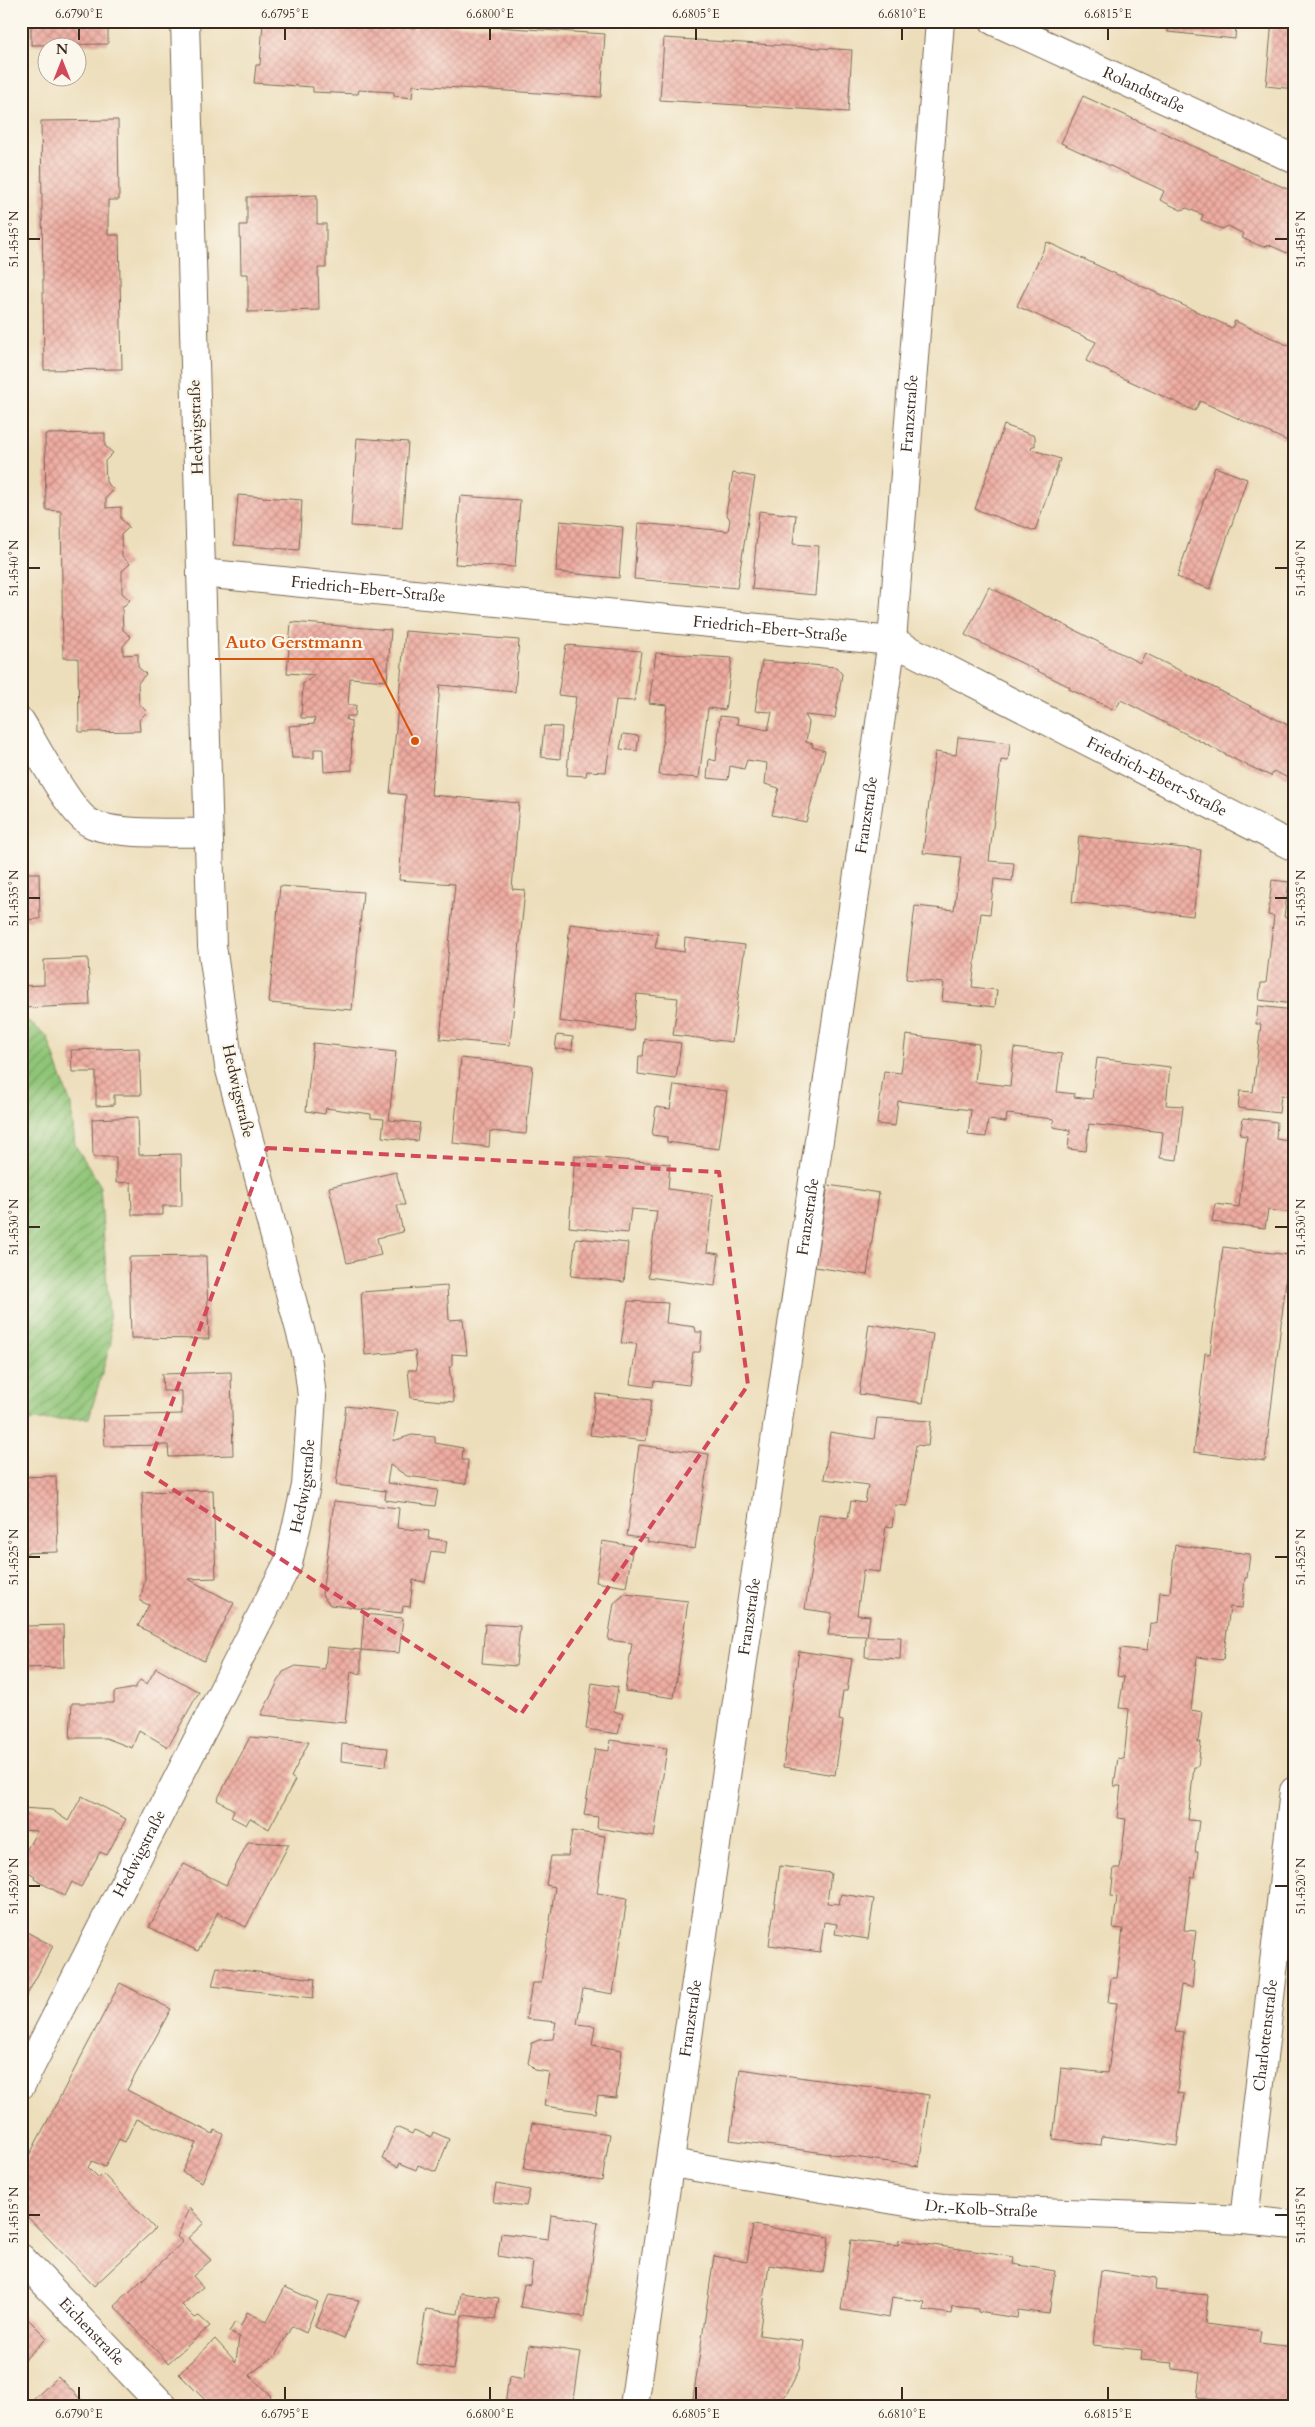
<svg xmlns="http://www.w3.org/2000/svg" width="1315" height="2427" font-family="Cardo,serif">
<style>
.garden{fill:url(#garden-furrows);stroke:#65784a}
.building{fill:url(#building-cross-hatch)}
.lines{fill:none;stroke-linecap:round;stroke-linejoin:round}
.minor-casing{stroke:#796955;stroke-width:30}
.minor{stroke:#fff;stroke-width:28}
.marked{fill:none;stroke:#d1495b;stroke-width:4;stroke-dasharray:10 6;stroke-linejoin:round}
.ticks{fill:none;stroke:#3b2a1e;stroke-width:2}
.labels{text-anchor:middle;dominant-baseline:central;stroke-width:4.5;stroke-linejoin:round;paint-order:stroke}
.street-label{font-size:16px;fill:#3b2a1e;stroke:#fbf7ec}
.leader{fill:none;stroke:#d7540e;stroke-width:2}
.callout-dot{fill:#d7540e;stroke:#fbf7ec;stroke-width:2}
.callout-label{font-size:18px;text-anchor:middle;font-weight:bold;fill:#d7540e;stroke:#fbf7ec;stroke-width:4.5;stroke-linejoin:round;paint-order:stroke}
.neatline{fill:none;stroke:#3b2a1e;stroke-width:2}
.ticks-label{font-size:12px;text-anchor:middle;fill:#3b2a1e}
</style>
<defs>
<pattern id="garden-furrows" width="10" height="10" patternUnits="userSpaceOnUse" patternTransform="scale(1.25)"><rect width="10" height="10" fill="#8fc577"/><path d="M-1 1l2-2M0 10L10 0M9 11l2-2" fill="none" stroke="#76a061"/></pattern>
<pattern id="building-cross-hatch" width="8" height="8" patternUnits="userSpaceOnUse" patternTransform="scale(1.25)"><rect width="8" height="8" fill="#efaca1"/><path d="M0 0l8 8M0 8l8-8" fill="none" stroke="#c38c83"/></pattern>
</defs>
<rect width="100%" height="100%" fill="#fbf7ec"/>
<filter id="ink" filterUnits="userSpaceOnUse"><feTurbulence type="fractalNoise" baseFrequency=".02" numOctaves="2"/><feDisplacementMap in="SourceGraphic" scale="10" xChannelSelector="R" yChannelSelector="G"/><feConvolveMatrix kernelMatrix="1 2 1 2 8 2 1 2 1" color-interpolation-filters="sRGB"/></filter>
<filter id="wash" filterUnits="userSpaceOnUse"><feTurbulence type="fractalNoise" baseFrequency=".0096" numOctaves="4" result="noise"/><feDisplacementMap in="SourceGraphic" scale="20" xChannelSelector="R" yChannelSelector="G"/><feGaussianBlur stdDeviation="1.12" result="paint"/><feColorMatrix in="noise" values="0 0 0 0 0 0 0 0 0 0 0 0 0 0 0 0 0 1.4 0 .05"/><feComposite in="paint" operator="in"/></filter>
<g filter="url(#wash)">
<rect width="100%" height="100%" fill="#eddebb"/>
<polygon class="garden" points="21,1016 47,1036 71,1105 75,1145 100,1185 111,1342 89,1418 21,1421"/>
<g id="blocks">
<g class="building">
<polygon points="31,21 112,21 112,25 108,25 108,44 31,45"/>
<polygon points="263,21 307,21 416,28 417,22 605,34 601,97 413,85 412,98 394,96 394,92 359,90 358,94 313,92 313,87 254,83 256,65 260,65"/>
<polygon points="1169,21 1236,21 1235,39 1168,32"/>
<polygon points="1272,21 1294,21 1294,89 1266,86"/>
<polygon points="664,38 852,50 848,112 660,100"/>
<polygon points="1083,96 1294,192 1294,256 1269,245 1263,247 1242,238 1244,234 1228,226 1222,229 1201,220 1203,215 1187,208 1181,210 1160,200 1164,191 1061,143"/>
<polygon points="118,120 119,200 108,200 108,235 119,235 122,369 44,370 41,121"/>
<polygon points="317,195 317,224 326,224 326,268 318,268 319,310 248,312 248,274 241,274 240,225 247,225 247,197"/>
<polygon points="1047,242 1232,328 1235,321 1294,348 1294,444 1200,401 1195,411 1086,361 1096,342 1017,306"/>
<polygon points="1004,425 1035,436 1035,446 1032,446 1031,449 1060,459 1035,531 975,509"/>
<polygon points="105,433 105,446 113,453 105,461 106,482 114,490 106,498 106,508 121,507 121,519 129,527 121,535 122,556 130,564 122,571 122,593 130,600 122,608 123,630 131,637 123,646 123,655 138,654 138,667 146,674 138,683 139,704 147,712 139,720 140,731 79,732 78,658 63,658 61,511 46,510 45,434"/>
<polygon points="357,438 408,442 402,529 351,526"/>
<polygon points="1215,467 1247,479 1210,589 1177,577"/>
<polygon points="733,473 755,477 737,588 634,579 638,523 728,531 730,520 726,513"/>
<polygon points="238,495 302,500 299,550 234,545"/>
<polygon points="460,496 520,500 515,567 455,564"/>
<polygon points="759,511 796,515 793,544 819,546 815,595 752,589"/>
<polygon points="560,521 623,527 619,578 556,572"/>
<polygon points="989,587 1140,663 1145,653 1294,728 1294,781 1274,771 1271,776 1240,762 1121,700 1115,710 1069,689 1070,687 965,635"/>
<polygon points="291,622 391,630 387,681 350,678 348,705 356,705 355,716 347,716 346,720 351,721 352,770 324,772 323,749 314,749 314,758 292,758 289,726 314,724 315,718 301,718 303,684 315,675 287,673"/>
<polygon points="405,631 519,640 515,692 440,685 431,795 519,803 512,889 525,890 510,1045 440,1039 455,884 399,880 406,795 390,793"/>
<polygon points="566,645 641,651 634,701 616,700 606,772 587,771 586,776 567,775 569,744 576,697 558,695"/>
<polygon points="656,653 732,658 725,710 708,708 699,778 659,775 667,705 649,703"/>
<polygon points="762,661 836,667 842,674 835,718 805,715 809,722 806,742 813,744 812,747 825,751 806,822 772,815 779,788 765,784 767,763 747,760 744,769 730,766 728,780 707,778 709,759 716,761 720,716 738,718 737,724 768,730 772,712 755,711"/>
<polygon points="544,726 562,727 560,759 541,757"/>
<polygon points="623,734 639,736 637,751 620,749"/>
<polygon points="958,737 1010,743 1008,761 1001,760 989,861 1014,863 1012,881 994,879 990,914 981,913 972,987 997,990 995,1007 942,1001 944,983 906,979 915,906 954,910 961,857 923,853 935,752 956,755"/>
<polygon points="1079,836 1201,850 1193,916 1072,902"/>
<polygon points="21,873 39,873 40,919 21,920"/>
<polygon points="1272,880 1289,882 1284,917 1294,918 1294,1004 1259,1000 1261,983 1266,983 1274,916 1268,915"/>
<polygon points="280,886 363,892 352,1010 269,1003"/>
<polygon points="570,924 658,934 655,948 684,952 685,938 745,945 732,1042 673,1035 678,998 637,994 633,1031 559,1021"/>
<polygon points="88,958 90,1005 23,1008 22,986 44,985 44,960"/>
<polygon points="1258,1006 1293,1010 1291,1028 1294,1028 1294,1097 1281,1095 1279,1113 1238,1108 1240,1091 1253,1092 1261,1024 1256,1024"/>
<polygon points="557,1035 573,1037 572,1050 555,1049"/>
<polygon points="906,1035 979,1044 975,1082 1010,1086 1014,1048 1062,1054 1057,1092 1075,1094 1074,1097 1092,1099 1097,1058 1170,1067 1166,1105 1183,1106 1177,1160 1160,1158 1163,1132 1089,1124 1086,1151 1068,1149 1070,1130 1053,1127 1054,1119 1007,1114 1006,1122 988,1120 986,1137 968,1135 971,1110 898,1101 895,1126 877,1124 884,1071 901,1073"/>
<polygon points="645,1039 681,1043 676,1079 638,1074 639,1056 643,1056"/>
<polygon points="313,1043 396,1052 389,1120 420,1123 417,1141 382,1137 384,1119 371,1118 371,1114 326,1108 325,1114 306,1111"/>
<polygon points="139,1048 141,1095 114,1095 114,1105 96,1106 96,1072 72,1072 71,1050"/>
<polygon points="461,1058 533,1066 526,1134 490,1131 489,1147 453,1143"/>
<polygon points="674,1085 727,1091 719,1149 667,1142 667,1137 652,1135 656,1107 670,1109"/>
<polygon points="138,1117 139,1155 181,1154 182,1206 163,1206 163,1215 132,1215 131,1182 116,1183 116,1157 93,1157 92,1119"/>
<polygon points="1243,1118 1277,1122 1276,1139 1294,1142 1294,1213 1268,1210 1265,1228 1212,1222 1215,1204 1239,1207 1247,1136 1240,1135"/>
<polygon points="575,1156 670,1164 668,1189 713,1195 707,1252 719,1254 715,1286 648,1277 657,1211 631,1209 628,1233 569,1227"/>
<polygon points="396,1172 405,1205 397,1205 403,1232 377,1238 381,1255 347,1263 329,1187"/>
<polygon points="828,1185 879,1193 867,1275 815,1267"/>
<polygon points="576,1238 628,1243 624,1282 571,1276"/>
<polygon points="1223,1247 1289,1255 1265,1461 1194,1452 1205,1353 1210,1354"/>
<polygon points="206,1256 209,1339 131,1338 129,1257"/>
<polygon points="447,1286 449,1320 463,1319 467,1355 452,1354 452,1367 449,1367 454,1402 411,1398 408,1370 417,1370 415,1351 365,1355 361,1292"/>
<polygon points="628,1301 668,1303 666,1323 695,1327 696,1332 702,1332 700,1352 693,1352 689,1385 654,1381 653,1387 630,1384 637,1344 621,1343"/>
<polygon points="869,1324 933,1334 923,1403 859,1394"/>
<polygon points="231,1372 233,1455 169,1457 168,1445 105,1446 103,1416 182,1414 182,1391 163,1391 162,1374"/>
<polygon points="596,1394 651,1400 646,1441 590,1435"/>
<polygon points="346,1406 398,1412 393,1441 412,1435 435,1437 435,1443 463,1448 462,1460 468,1460 466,1484 407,1476 390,1465 387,1483 438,1490 435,1506 385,1500 386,1491 336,1485"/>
<polygon points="877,1418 931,1421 928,1446 916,1445 907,1506 895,1505 892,1527 886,1526 880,1572 863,1570 857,1615 870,1616 867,1636 901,1637 900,1659 865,1657 866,1636 828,1635 832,1613 805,1609 819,1514 848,1518 851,1501 865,1503 868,1485 824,1479 830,1432 874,1439"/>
<polygon points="639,1445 709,1454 695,1549 647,1542 648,1539 627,1536"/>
<polygon points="56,1476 58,1552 23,1553 21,1477"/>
<polygon points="213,1490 216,1578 188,1579 234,1603 204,1661 138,1626 149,1605 140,1601 145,1580 142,1492"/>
<polygon points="334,1501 399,1508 397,1528 429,1531 428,1538 447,1541 445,1553 431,1551 425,1582 413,1580 410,1607 403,1606 402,1613 330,1605 322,1595"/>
<polygon points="602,1541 633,1546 626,1587 596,1582"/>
<polygon points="1175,1545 1250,1554 1247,1578 1245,1578 1242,1608 1230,1607 1223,1660 1197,1657 1191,1710 1202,1712 1198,1742 1201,1742 1198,1767 1194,1767 1188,1820 1199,1821 1195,1852 1198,1852 1195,1877 1191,1877 1184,1930 1196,1931 1192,1961 1195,1962 1192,1987 1181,1985 1175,2031 1184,2032 1177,2093 1184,2094 1177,2146 1102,2136 1101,2145 1053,2139 1061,2068 1108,2073 1117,2003 1108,2002 1111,1978 1117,1978 1123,1929 1113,1928 1117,1897 1111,1896 1114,1868 1120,1868 1126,1819 1117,1818 1121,1786 1114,1786 1118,1758 1124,1759 1129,1709 1119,1708 1124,1677 1117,1676 1121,1648 1147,1651 1150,1623 1157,1624 1160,1592 1170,1593"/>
<polygon points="625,1594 688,1601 674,1698 625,1691 632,1643 608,1640 614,1603"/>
<polygon points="364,1614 403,1618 399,1653 361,1650"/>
<polygon points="485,1624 520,1626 516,1666 482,1663"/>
<polygon points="63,1625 64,1667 21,1668 21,1628 27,1628 27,1626"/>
<polygon points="327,1647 361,1650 361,1674 351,1671 345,1723 261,1715 283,1672 296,1666 325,1669"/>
<polygon points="799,1651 852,1659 847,1691 843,1691 839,1720 843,1721 835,1775 783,1767"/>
<polygon points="156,1668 199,1692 168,1747 139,1730 132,1748 106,1738 70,1738 72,1703 114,1703 114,1692 135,1688 140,1680 147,1684"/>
<polygon points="592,1683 618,1687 614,1711 623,1714 618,1734 586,1729"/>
<polygon points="250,1737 309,1742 291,1777 295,1780 269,1829 250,1818 246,1825 231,1817 234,1810 217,1800"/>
<polygon points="610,1740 667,1748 654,1837 597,1828 598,1817 584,1815 595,1749 609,1751"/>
<polygon points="342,1744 388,1748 386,1766 341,1761"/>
<polygon points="82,1796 126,1819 107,1855 100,1852 81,1887 72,1882 65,1896 34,1879 35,1876 21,1868 21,1860 37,1831 21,1830 21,1812 22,1808 52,1810 68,1821"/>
<polygon points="572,1831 605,1836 597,1893 627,1898 613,1994 583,1989 577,2024 595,2026 592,2045 622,2050 616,2098 598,2096 595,2113 544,2106 549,2072 535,2070 528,2063 532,2043 539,2040 553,2039 556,2022 526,2019 532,1983 541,1983 555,1887 546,1885 551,1856 568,1856"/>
<polygon points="248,1842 289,1844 246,1927 218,1912 198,1951 149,1927 184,1864 226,1885"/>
<polygon points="780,1866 831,1873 827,1903 839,1904 841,1894 874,1899 868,1939 835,1934 837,1924 824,1922 820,1952 769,1945"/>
<polygon points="21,1929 53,1946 21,2006"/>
<polygon points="217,1967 315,1979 313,1998 212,1986"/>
<polygon points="120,1983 171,2009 127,2090 213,2134 215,2130 223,2134 202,2182 182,2172 196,2143 136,2119 125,2142 119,2139 105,2167 92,2161 88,2167 99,2178 103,2174 155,2229 94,2286 21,2210 21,2171"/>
<polygon points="740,2069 929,2095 919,2166 730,2140"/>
<polygon points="532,2123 610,2134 602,2181 524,2169"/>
<polygon points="396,2127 412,2134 414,2130 431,2137 433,2132 449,2139 436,2172 418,2165 416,2170 400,2163 398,2167 382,2159"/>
<polygon points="496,2184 530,2190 526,2206 493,2202"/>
<polygon points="190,2208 204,2223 188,2238 211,2260 193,2276 203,2287 182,2305 195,2318 199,2316 210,2326 168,2363 114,2306 183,2242 177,2237"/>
<polygon points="551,2215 598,2222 584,2317 520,2307 524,2284 530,2285 533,2262 498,2256 501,2233 548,2239"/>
<polygon points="753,2225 829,2237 823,2273 769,2265 759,2335 803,2341 799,2370 786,2395 778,2401 777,2406 692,2406 714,2256 747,2262"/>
<polygon points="851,2240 898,2246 899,2240 1014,2257 1013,2264 1055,2271 1049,2314 1018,2310 1017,2318 978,2312 978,2309 952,2306 951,2314 923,2310 925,2302 892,2297 889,2318 841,2310"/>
<polygon points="1101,2270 1156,2278 1155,2290 1208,2295 1205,2324 1261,2331 1259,2343 1294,2347 1294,2406 1246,2406 1246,2403 1197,2398 1200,2372 1172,2369 1173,2363 1141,2360 1142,2350 1093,2345"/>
<polygon points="285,2287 318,2302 306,2333 292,2326 275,2356 249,2375 271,2396 261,2406 211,2406 179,2374 215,2339 236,2362 239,2337 229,2332 235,2322 241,2326 247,2312 267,2322"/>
<polygon points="461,2293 499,2298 495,2319 462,2315 453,2370 417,2364 426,2309 458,2314"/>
<polygon points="329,2295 359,2300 344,2339 315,2327"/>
<polygon points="21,2312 47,2338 21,2363"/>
<polygon points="529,2345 581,2352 573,2406 505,2406 509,2376 524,2379"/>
<polygon points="58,2376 87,2406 27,2406"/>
</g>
</g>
</g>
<g filter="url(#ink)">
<use href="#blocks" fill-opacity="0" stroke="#796955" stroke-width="1"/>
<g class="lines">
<g class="minor-casing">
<g id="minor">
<path id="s1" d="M994 21 1294 159"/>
<path id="s2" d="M201 573 892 641 1294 847"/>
<path d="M21 722C34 743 70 813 90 823 116 836 177 832 208 833"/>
<path id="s3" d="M21 2085 288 1563 306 1486 312 1396 307 1356 229 1066 212 946 185 21"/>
<path id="s4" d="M671 2163 943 2208 1244 2220 1294 2225"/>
<path id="s5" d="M1244 2220 1294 1791"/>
<path id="s6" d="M21 2258 163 2406"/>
<path id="s7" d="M634 2406 892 641 940 21"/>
</g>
</g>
<use href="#minor" class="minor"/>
</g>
</g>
<path class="marked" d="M267 1148 719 1172 748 1385 521 1714 146 1472Z"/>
<path class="ticks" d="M79 28V40M285 28V40M490 28V40M696 28V40M902 28V40M1108 28V40M28 239H40M1275 239H1288M28 568H40M1275 568H1288M28 898H40M1275 898H1288M28 1227H40M1275 1227H1288M28 1557H40M1275 1557H1288M28 1886H40M1275 1886H1288M28 2215H40M1275 2215H1288M79 2387V2400M285 2387V2400M490 2387V2400M696 2387V2400M902 2387V2400M1108 2387V2400"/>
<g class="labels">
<g class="street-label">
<text stroke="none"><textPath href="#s1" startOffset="165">Rolandstraße</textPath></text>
<text stroke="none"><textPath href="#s7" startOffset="2012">Franzstraße</textPath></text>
<text transform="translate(196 427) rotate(-92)">Hedwigstraße</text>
<text stroke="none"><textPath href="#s2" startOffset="168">Friedrich-Ebert-Straße</textPath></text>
<text stroke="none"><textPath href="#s2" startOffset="572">Friedrich-Ebert-Straße</textPath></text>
<text stroke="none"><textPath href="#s2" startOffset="992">Friedrich-Ebert-Straße</textPath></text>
<text stroke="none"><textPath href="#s7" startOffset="1608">Franzstraße</textPath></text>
<text transform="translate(238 1091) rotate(77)">Hedwigstraße</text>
<text stroke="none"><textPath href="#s7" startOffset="1202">Franzstraße</textPath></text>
<text stroke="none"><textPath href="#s3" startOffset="665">Hedwigstraße</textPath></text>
<text stroke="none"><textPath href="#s7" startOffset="798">Franzstraße</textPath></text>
<text stroke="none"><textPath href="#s3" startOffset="260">Hedwigstraße</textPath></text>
<text stroke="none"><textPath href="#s7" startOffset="392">Franzstraße</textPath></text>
<text stroke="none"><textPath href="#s5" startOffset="186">Charlottenstraße</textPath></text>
<text stroke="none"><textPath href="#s4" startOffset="314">Dr.-Kolb-Straße</textPath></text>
<text stroke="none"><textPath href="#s6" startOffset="102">Eichenstraße</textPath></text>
</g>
</g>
<path class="leader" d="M415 741L373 659H215"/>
<circle class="callout-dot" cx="415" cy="741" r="5"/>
<g class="callout-label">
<text x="294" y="648">Auto Gerstmann</text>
</g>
<rect width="1315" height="2427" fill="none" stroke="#fbf7ec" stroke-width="55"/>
<g transform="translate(62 62)"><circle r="24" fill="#fbf7ec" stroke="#aea59a"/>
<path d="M0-4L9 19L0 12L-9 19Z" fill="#d1495b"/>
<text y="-8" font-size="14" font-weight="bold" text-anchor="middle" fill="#3b2a1e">N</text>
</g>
<rect x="28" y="28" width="1260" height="2372" class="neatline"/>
<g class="ticks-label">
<text x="79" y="18">6.6790°E</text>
<text x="285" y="18">6.6795°E</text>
<text x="490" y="18">6.6800°E</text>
<text x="696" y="18">6.6805°E</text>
<text x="902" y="18">6.6810°E</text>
<text x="1108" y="18">6.6815°E</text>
<text transform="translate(14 239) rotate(-90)" y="4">51.4545°N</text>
<text transform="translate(1301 239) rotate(-90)" y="4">51.4545°N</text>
<text transform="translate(14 568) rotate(-90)" y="4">51.4540°N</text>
<text transform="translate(1301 568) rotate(-90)" y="4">51.4540°N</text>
<text transform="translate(14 898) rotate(-90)" y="4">51.4535°N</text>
<text transform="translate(1301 898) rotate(-90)" y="4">51.4535°N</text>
<text transform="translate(14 1227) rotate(-90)" y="4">51.4530°N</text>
<text transform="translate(1301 1227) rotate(-90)" y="4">51.4530°N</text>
<text transform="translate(14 1557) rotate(-90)" y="4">51.4525°N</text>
<text transform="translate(1301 1557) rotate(-90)" y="4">51.4525°N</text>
<text transform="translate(14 1886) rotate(-90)" y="4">51.4520°N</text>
<text transform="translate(1301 1886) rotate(-90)" y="4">51.4520°N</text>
<text transform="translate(14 2215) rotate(-90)" y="4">51.4515°N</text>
<text transform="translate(1301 2215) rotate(-90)" y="4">51.4515°N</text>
<text x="79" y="2418">6.6790°E</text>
<text x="285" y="2418">6.6795°E</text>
<text x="490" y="2418">6.6800°E</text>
<text x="696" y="2418">6.6805°E</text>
<text x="902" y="2418">6.6810°E</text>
<text x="1108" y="2418">6.6815°E</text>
</g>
</svg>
